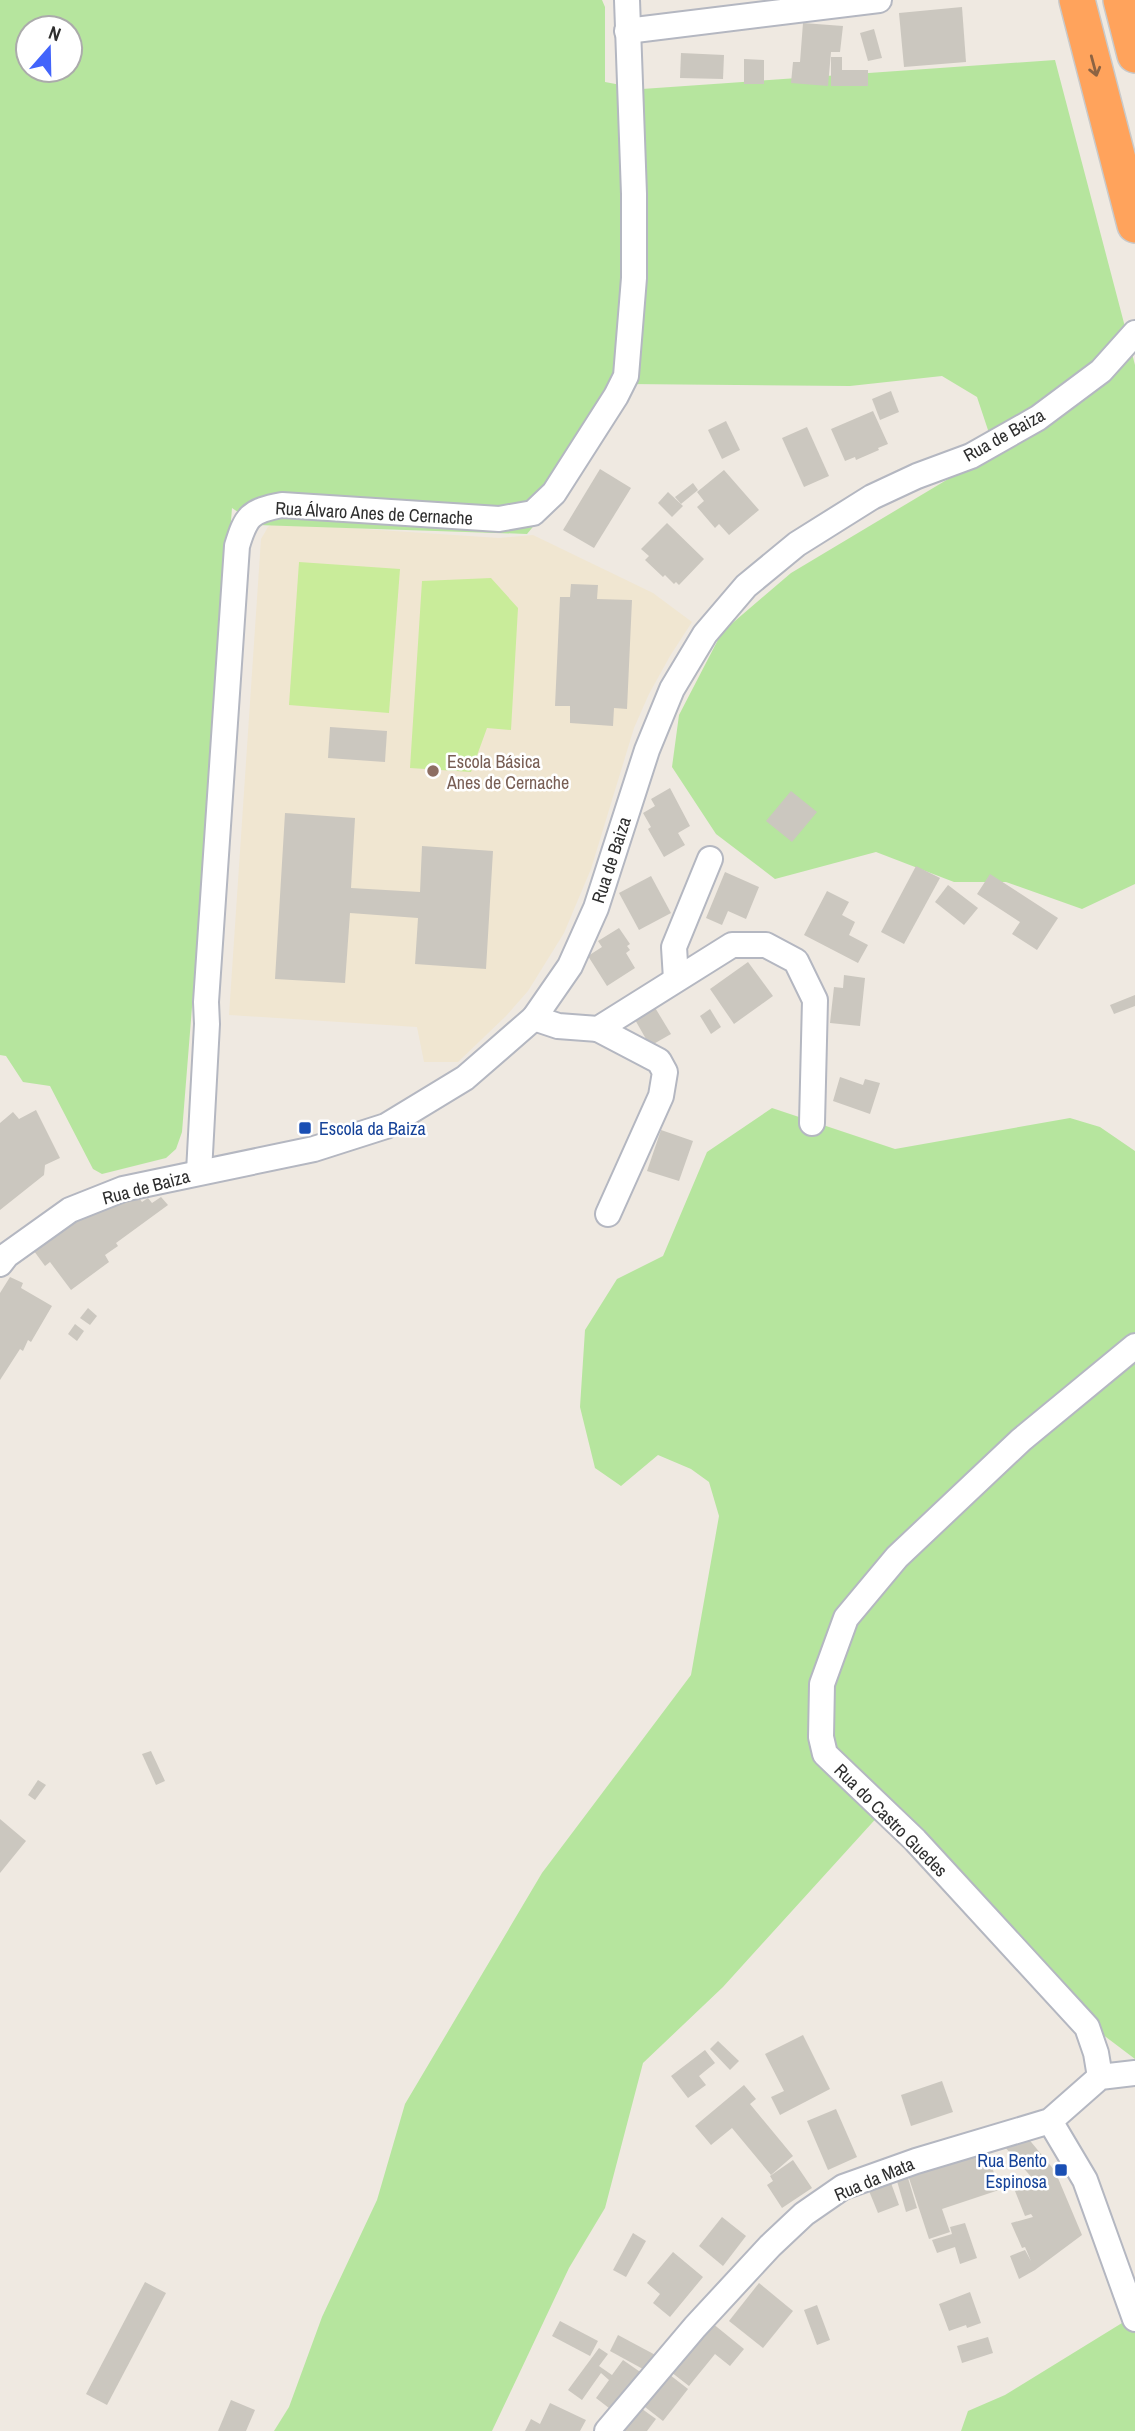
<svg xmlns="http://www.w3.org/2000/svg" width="1135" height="2431" font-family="'Archivo Narrow',sans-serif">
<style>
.education{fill:#f0e6d1}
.green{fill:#b6e59e;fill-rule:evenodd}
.pitch{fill:#c9ec9a}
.building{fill:#cbc7bf}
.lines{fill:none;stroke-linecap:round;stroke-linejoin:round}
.minor-casing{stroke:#b4b7c1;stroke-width:28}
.highway-casing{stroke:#c9c9c9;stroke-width:38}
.minor{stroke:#fff;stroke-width:24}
.highway{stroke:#ffa35c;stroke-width:35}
.oneway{stroke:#8c6343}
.education-dot{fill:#8d6e63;stroke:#fff;stroke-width:2.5}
.transit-dot{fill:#1a4fb4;stroke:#fff;stroke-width:2.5}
.labels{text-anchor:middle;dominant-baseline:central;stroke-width:5;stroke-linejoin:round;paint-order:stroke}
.street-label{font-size:18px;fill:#2e2e2e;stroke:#fff}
.education-label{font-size:18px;fill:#785e54;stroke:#fff;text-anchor:start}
.transit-label{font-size:18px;fill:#164399;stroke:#fff;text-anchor:start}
</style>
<rect width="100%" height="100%" fill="#efe9e1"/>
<polygon class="education" points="274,523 499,538 533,535 653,593 692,622 670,656 649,694 634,728 591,869 564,933 528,991 506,1016 458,1062 424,1062 417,1027 229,1015 261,539 268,527"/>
<g class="green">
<path d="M0 0H602L605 7V82L642 89 1055 60 1135 365V884L1082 909 1006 882H954L876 852 775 879 716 834 672 767 679 715 722 632 791 573 995 451 977 397 942 376 850 386 627 384 541 517 527 534 257 525 232 508 182 1132 176 1149 166 1158 102 1174 93 1169 50 1086 23 1082 6 1056 0 1055ZM28 28H70V70H28Z"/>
<polygon points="772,1108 895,1149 1070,1118 1100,1127 1135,1151 1135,2059 1102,2034 881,1813 723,1987 643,2063 605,2208 569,2268 492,2431 274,2431 289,2407 322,2317 377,2200 405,2104 542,1873 691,1675 719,1516 709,1482 691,1469 658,1455 621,1486 595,1468 580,1407 585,1330 617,1279 663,1256 707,1152"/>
<polygon points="1135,2315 1135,2431 961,2431 968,2411 1005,2395"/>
</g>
<g class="pitch">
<polygon points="299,562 400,569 389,713 289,705"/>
<polygon points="491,578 518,608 511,730 487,728 471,772 410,768 422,581"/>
</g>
<g class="building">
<polygon points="962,7 966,62 904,67 899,13"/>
<polygon points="803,23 843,26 840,52 831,52 828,86 791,83 793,62 800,62"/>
<polygon points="874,29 882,58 868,61 860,33"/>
<polygon points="681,53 724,55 723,79 680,78"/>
<polygon points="831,57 842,57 842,70 868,70 868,86 831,86"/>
<polygon points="744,59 764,60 764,84 744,84"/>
<polygon points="891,391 899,412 880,420 872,399"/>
<polygon points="873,411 888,444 878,448 879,450 856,460 855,457 845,461 831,429"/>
<polygon points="726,421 740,450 722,459 708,430"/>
<polygon points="807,427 829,476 804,487 782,438"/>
<polygon points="600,469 631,488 594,548 563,530"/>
<polygon points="724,470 759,510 729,535 719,524 715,528 697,507 704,501 697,492"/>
<polygon points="693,483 698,490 681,504 675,497"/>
<polygon points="668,492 683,506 672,517 658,503"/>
<polygon points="667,523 704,559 679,585 676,582 674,584 665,575 663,577 645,560 649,556 641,549"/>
<polygon points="571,584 598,585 597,599 632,600 627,709 614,708 613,726 570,723 570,706 555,706 560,597 570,597"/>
<polygon points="330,727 387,731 385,762 328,758"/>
<polygon points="670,788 690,826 678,833 685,845 664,857 648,829 651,827 643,813 655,806 651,799"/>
<polygon points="791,791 817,812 792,842 766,821"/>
<polygon points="285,813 355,818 351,888 420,892 422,846 493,851 486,969 415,964 418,918 350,913 345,983 275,979"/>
<polygon points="916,866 940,878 904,944 881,932"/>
<polygon points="725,872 759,887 746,919 728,911 722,925 706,918"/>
<polygon points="990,874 1058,918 1037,950 1012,934 1020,922 977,894"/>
<polygon points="651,876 671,913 639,930 619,893"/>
<polygon points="948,885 978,908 964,925 935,902"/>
<polygon points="827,891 849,902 842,915 855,922 849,935 868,945 858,963 804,935"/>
<polygon points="619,928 630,944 627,946 630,950 626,953 635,968 607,986 588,956 602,947 598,941"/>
<polygon points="748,962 773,996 734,1024 710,989"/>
<polygon points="844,975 865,978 860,1026 830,1023 834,987 843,988"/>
<polygon points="1135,995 1135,1006 1114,1014 1110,1005"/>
<polygon points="654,1006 671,1034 650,1046 634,1018"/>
<polygon points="710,1009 721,1027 711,1034 700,1016"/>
<polygon points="840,1077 863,1085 865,1079 880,1083 870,1114 833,1101"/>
<polygon points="36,1110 60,1158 45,1165 44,1175 0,1210 0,1123 13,1112 19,1119"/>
<polygon points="661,1130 693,1141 679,1181 647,1171"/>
<polygon points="161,1197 168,1205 116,1243 118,1246 105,1255 109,1262 71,1290 50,1262 45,1266 34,1251 74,1221 77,1222 93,1211 95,1214 109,1203 115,1202 118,1205 126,1199 128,1202 139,1198 142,1202 148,1198 152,1203"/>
<polygon points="10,1277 23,1283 21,1288 52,1306 31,1342 28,1340 23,1351 20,1349 0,1380 0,1293"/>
<polygon points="88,1308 97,1316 90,1325 80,1318"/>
<polygon points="75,1324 84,1331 77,1341 68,1334"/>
<polygon points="151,1751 165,1781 156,1785 142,1754"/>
<polygon points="38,1780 46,1785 35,1800 28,1795"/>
<polygon points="0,1819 26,1841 0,1873"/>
<polygon points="803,2035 830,2089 780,2115 771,2097 784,2091 765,2054"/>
<polygon points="718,2041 739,2061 730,2070 710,2049"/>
<polygon points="705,2050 715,2063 699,2076 706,2085 688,2098 671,2076"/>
<polygon points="942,2081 953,2112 911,2126 901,2095"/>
<polygon points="744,2085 756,2099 750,2104 793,2156 771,2175 732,2128 711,2145 695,2126"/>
<polygon points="836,2109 857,2157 828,2170 807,2121"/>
<polygon points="1027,2137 1055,2171 1082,2235 1035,2270 1019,2279 1010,2256 1025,2250 1031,2261 1025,2247 1022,2248 1011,2223 1033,2217 1031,2214 1025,2216 1015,2191 1034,2180 1004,2146"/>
<polygon points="987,2150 999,2190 942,2209 950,2232 929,2239 908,2175"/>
<polygon points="793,2160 812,2188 782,2208 767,2185 773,2181 770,2176"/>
<polygon points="908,2178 917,2208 906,2212 897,2181"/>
<polygon points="891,2183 899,2205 878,2213 869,2191"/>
<polygon points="722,2217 746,2236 723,2266 699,2246"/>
<polygon points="965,2223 977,2258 960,2264 955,2247 937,2253 932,2240 952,2234 950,2227"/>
<polygon points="633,2233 646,2241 626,2277 613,2270"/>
<polygon points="673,2252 703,2277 670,2317 653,2303 660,2294 647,2283"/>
<polygon points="145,2282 166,2293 107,2405 86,2394"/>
<polygon points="759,2283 793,2311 763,2348 729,2321"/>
<polygon points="970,2292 981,2323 967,2328 966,2325 949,2331 939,2304"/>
<polygon points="817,2305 830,2340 817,2345 804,2310"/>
<polygon points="560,2321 598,2341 590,2356 552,2336"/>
<polygon points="712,2323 744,2349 730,2366 715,2354 689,2386 671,2372"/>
<polygon points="618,2335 661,2358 652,2374 610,2351"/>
<polygon points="988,2337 993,2353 962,2363 957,2346"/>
<polygon points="599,2348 608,2354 599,2366 612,2375 623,2360 646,2376 618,2415 596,2398 609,2380 601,2373 582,2400 568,2390"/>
<polygon points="670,2375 688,2389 663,2421 645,2407"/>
<polygon points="231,2400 255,2410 246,2431 218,2431"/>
<polygon points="550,2403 586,2420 580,2431 525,2431 531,2419 540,2424"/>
<polygon points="638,2406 656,2419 647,2431 620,2431"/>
</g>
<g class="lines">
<g class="minor-casing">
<g id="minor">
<polyline points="627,31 879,0"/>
<polyline points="676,979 674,947 710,859"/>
<polyline points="534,1018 558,1026 598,1029 732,945 766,945 796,961 815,1000 812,1123"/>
<polyline points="598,1029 659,1061 665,1072 661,1096 608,1214"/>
<path d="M199 1172 207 1024 206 1002 237 546C246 516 250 511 282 505L499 519 533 513 554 493 616 396 626 376 634 278V194L627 0"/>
<polyline points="0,1264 7,1255 70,1210 123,1189 314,1149 386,1126 465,1078 534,1018 570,966 596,908 647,750 672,689 705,634 746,586 797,544 872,497 917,476 971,456 1038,418 1101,371 1135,333"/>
<polyline points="1100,2077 1096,2053 1087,2027 915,1840 825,1754 821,1737 822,1684 846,1618 897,1557 1021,1440 1135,1346"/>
<polyline points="1050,2121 1085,2180 1135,2319"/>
<polyline points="607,2431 695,2327 770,2246 804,2214 843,2187 916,2161 1050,2121 1100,2077 1135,2073"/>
</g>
</g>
<g class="highway-casing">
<g id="highway">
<polyline points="1077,0 1135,225"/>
<polyline points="1121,0 1135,55"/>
</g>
</g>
<use href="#minor" class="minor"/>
<use href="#highway" class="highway"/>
</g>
<defs><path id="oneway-shaft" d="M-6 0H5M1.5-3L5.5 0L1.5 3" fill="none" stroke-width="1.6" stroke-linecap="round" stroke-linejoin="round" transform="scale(1.75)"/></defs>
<use class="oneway" href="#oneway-shaft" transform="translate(1094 66) rotate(75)"/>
<circle class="education-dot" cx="433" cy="771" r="7"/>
<g class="transit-dot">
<rect x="298" y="1121" width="14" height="14" rx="3.5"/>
<rect x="1054" y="2163" width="14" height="14" rx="3.5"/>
</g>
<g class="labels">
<g class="street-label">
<text transform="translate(1004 435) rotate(-29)">Rua de Baiza</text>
<text transform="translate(374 513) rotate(3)">Rua Álvaro Anes de Cernache</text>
<text transform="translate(611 860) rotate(-72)">Rua de Baiza</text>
<text transform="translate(146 1187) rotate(-15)">Rua de Baiza</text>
<text transform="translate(891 1820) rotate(45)">Rua do Castro Guedes</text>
<text transform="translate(874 2179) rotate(-23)">Rua da Mata</text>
</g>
<g class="education-label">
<text x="447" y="761">Escola Básica<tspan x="447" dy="21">Anes de Cernache</tspan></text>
</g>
<g class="transit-label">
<text x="319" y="1128">Escola da Baiza</text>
<text x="1047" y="2160" text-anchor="end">Rua Bento<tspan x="1047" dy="21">Espinosa</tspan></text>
</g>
</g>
<g transform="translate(49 49) rotate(20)"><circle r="33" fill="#ffffff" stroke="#ababab" stroke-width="2"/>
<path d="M0-5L12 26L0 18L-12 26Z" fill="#4264fb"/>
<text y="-10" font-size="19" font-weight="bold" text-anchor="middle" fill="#2e2e2e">N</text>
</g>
</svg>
